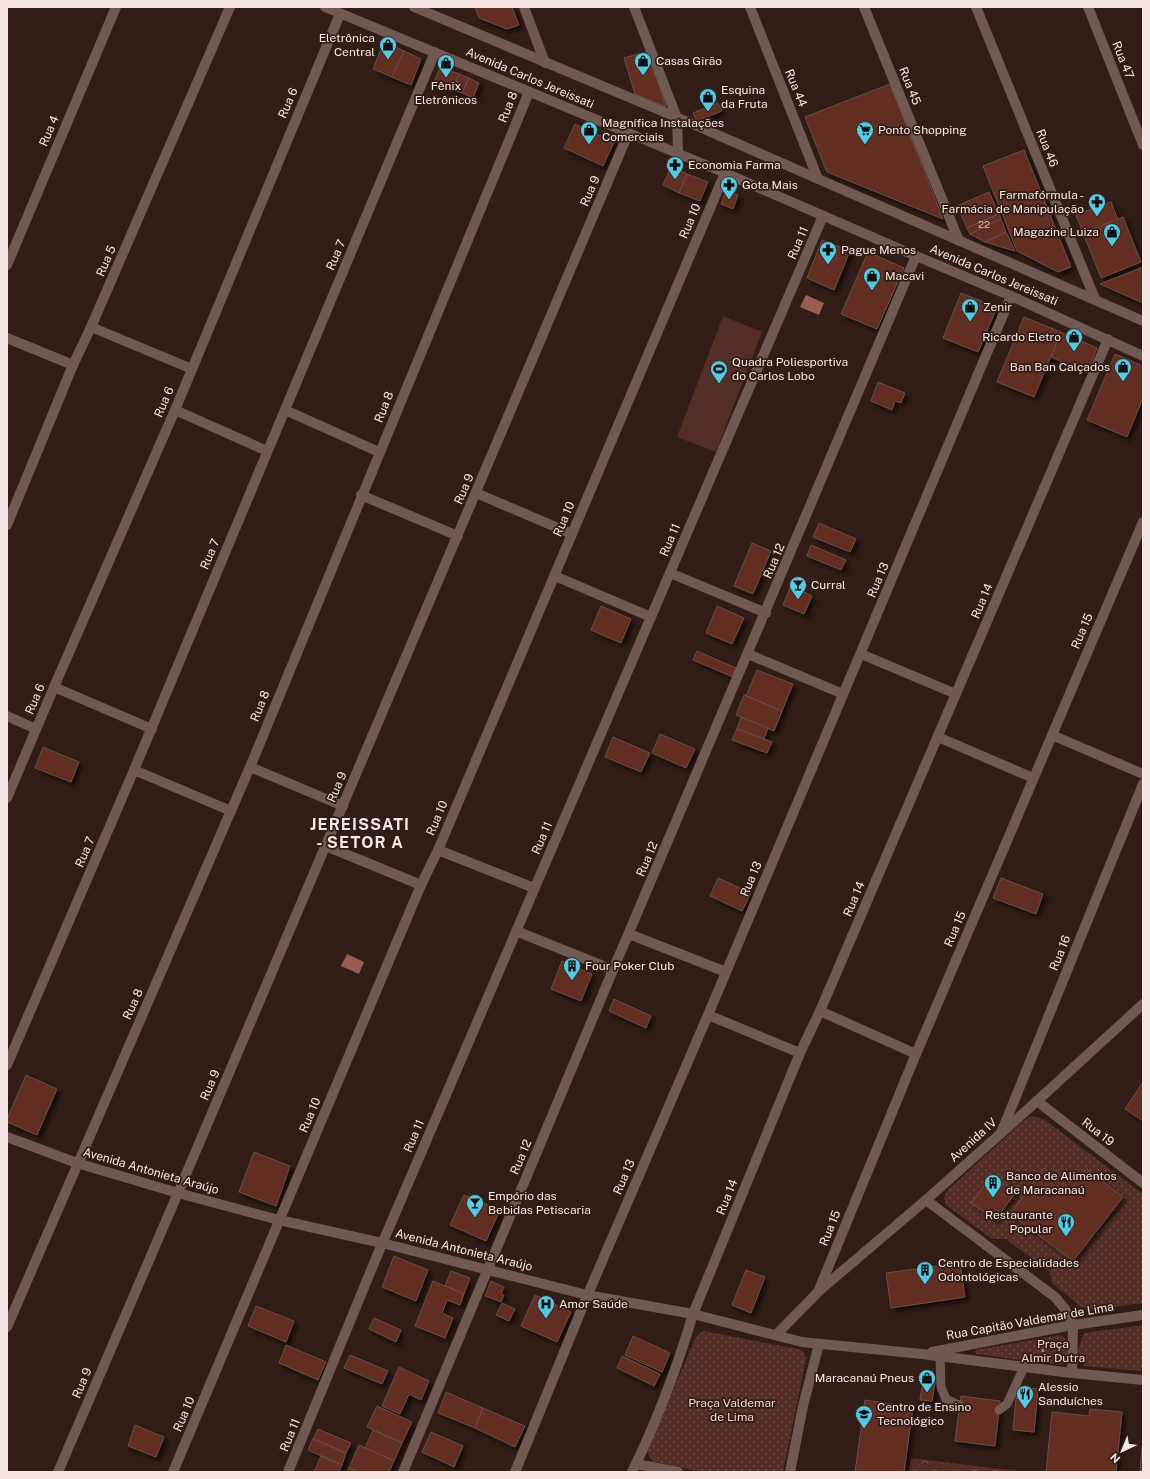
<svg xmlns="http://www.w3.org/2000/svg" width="1150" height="1479" font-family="'Public Sans',sans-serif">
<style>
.green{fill:#542e26}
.forest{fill:url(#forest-crowns)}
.park{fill:url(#park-dots)}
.water{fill:#985d50}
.building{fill:#622d21;stroke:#684e48;filter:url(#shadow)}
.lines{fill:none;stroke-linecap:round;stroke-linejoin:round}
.path{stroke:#9c8a86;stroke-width:2.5;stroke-dasharray:3 3;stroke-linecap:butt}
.service{stroke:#725852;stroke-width:9}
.minor{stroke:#725852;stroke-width:10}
.tertiary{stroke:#725852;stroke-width:10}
.labels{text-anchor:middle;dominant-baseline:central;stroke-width:3.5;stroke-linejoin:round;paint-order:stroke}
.number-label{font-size:10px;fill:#d2b8b3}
.poi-label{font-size:12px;fill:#f7e7e4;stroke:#311c17;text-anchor:start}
.street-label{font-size:12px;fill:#f7e7e4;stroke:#311c17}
.park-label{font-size:12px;fill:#f9d4cb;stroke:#311c17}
.district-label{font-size:16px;font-weight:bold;letter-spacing:1px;fill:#f7e7e4;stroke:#311c17}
</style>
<defs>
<pattern id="forest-crowns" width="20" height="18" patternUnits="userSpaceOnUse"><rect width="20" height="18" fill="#542e26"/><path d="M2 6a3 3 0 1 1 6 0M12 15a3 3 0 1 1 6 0" fill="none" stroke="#6d4c45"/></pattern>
<pattern id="park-dots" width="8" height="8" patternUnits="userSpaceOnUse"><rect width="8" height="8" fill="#542e26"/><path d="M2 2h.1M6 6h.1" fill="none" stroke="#6d4c45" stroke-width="1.8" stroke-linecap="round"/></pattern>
<filter id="shadow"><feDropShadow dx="3.5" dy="3.5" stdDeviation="2" flood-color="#0009"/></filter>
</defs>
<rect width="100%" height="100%" fill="#311c17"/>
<polygon class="green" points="723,316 762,332 716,452 677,437"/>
<polygon class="forest" points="911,1458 1019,1471 909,1472"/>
<g class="park">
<polygon points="1033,1116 1045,1120 1143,1194 1143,1303 1090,1310 1081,1307 1052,1283 1050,1272 1006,1239 992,1239 946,1205 944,1198 947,1191 1023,1121"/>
<polygon points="1143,1325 1143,1371 1084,1366 1078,1350 1084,1333"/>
<polygon points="704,1331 797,1349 804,1352 806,1359 783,1472 702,1472 654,1462 650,1458 647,1451 696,1337 701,1332"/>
<polygon points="1061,1335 1067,1340 1067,1361 1061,1365 976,1354 975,1350"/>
</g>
<g class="water">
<polygon points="806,295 824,303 819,315 800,307"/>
<polygon points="347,954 364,962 359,974 341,966"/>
</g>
<g class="building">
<polygon points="475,7 512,7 519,25 507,29 479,18"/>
<polygon points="384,42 404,51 392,77 373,69"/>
<polygon points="404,51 421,59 411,85 392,77"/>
<polygon points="649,51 666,107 635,94 624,58"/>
<polygon points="440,67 459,74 453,90 434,82"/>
<polygon points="459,74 469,78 462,93 453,90"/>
<polygon points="469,78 479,83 473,98 462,93"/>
<polygon points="890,84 943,219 827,172 805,117"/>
<polygon points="718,103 722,111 697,121 693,113"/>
<polygon points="575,124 614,142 603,166 564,148"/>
<polygon points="1024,150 1071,267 1058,272 1017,251 983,166"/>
<polygon points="671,167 687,174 679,193 663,185"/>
<polygon points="687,174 708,182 700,201 679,193"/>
<polygon points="726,191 738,195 733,209 721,204"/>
<polygon points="989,192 999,214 967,228 957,206"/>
<polygon points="1111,202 1118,220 1083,233 1076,215"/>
<polygon points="999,214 1001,219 970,234 967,228"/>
<polygon points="1123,217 1141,262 1101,278 1083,233"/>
<polygon points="1001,219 1006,232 985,242 970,234"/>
<polygon points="1006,232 1015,251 985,242"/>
<polygon points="822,240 850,251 834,290 807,278"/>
<polygon points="868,252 904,268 877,329 841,314"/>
<polygon points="1143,267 1143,303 1100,284"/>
<polygon points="961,293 997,307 978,352 943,338"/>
<polygon points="1024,317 1061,332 1034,397 997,382"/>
<polygon points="1061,332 1097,348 1087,373 1051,357"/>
<polygon points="1115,354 1143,366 1143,398 1127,437 1087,420"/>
<polygon points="878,382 905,393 901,403 895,401 892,410 871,401"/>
<polygon points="819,523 856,539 850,552 813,537"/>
<polygon points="752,543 771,551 753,594 734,586"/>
<polygon points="811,545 846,560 841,570 807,556"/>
<polygon points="791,586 812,596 804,614 783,605"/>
<polygon points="601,606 631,619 621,643 591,630"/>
<polygon points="717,606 744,618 732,644 706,633"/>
<polygon points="697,651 736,668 733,677 693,660"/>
<polygon points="757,670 793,684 782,711 746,696"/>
<polygon points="744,695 782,711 774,731 736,715"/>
<polygon points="741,717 768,728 764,739 737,729"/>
<polygon points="737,729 772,742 767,753 732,740"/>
<polygon points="660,734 695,749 686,768 652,753"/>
<polygon points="613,737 650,753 641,772 605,757"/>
<polygon points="43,747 79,762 71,782 35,768"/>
<polygon points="718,878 751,893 742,911 710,896"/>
<polygon points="1001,878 1043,894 1036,914 993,898"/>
<polygon points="562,961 592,974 581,1001 551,989"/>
<polygon points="614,999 651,1016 646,1028 609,1011"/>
<polygon points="26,1075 57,1089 37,1135 7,1122 7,1119"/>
<polygon points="1143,1082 1143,1121 1125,1109"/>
<polygon points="254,1152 290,1166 276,1206 239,1192"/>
<polygon points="1044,1168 1071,1189 1086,1169 1123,1197 1073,1261 1010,1214"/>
<polygon points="1004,1183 1016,1192 995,1220 971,1203 985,1185 996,1193"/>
<polygon points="464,1195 500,1210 486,1241 450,1225"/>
<polygon points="394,1256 428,1270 416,1301 382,1287"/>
<polygon points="960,1263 965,1297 891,1308 886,1273"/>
<polygon points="746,1270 765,1277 751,1313 732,1305"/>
<polygon points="451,1271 470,1278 464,1294 445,1286"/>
<polygon points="433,1281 464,1294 460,1305 447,1300 442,1313 453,1318 445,1338 415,1326"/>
<polygon points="491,1281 504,1287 501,1294 504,1295 501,1302 485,1296"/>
<polygon points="535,1295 571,1312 557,1342 521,1326"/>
<polygon points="502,1303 515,1309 509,1321 496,1315"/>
<polygon points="256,1306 294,1321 286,1342 248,1326"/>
<polygon points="374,1318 401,1330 396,1342 369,1329"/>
<polygon points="633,1336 670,1353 662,1372 625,1355"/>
<polygon points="286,1345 326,1362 318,1380 279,1363"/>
<polygon points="350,1355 388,1371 382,1384 344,1368"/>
<polygon points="622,1356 660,1374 654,1386 617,1368"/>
<polygon points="399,1367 429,1381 421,1400 409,1394 400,1414 382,1406"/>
<polygon points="923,1380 935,1382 932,1401 920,1400"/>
<polygon points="1017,1387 1038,1389 1034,1432 1013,1430"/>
<polygon points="446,1392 483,1408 475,1428 438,1413"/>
<polygon points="961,1396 1000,1401 995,1446 955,1441"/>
<polygon points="865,1400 913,1407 904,1472 855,1472"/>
<polygon points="377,1406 412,1422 402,1443 367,1427"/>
<polygon points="483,1408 525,1426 515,1447 475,1428"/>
<polygon points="1090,1409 1122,1412 1116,1472 1046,1472 1052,1412 1089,1416"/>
<polygon points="135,1425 164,1437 156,1457 128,1446"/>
<polygon points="318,1429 351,1443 346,1453 313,1439"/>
<polygon points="373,1430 402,1443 394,1461 365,1448"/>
<polygon points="431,1432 463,1446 454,1467 422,1452"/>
<polygon points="1143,1436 1143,1472 1140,1472"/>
<polygon points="313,1439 346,1453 342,1465 308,1450"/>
<polygon points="359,1445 394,1461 389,1472 358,1472 349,1468"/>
<polygon points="321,1456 342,1465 339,1472 314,1472"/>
<polygon points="349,1468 358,1472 347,1472"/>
</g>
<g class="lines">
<polyline class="path" points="1043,1358 1043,1343"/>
<g class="service">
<polyline points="940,1356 941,1387 946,1399 959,1405"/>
<polyline points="999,1410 1007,1404 1024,1367"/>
</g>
<g class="minor">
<polyline points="524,7 545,63"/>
<polyline points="634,7 677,118 678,154"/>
<polyline points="750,7 818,179"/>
<polyline points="864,7 959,241"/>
<polyline points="976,7 1095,299"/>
<polyline points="1088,7 1143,145"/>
<polyline points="7,265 116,7"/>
<polyline points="91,327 192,369"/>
<polyline points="7,338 73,365"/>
<polyline points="175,410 267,451"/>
<polyline points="285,410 379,452"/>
<polyline points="476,493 572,534"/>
<polyline points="361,495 458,536"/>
<polyline points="7,525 73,365 91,327 230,7"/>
<polyline points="670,573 766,613"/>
<polyline points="555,576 651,617"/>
<polyline points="748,654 843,694"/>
<polyline points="861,654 956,694"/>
<polyline points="54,687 152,729"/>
<polyline points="7,716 36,729"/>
<polyline points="1052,735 1143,774"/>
<polyline points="938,737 1033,778"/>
<polyline points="250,767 343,806"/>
<polyline points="134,770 231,811"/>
<polyline points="7,798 54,687 175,410 340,14"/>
<polyline points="326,846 421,885"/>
<polyline points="438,850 534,888"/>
<polyline points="516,931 613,970"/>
<polyline points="629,934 726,972"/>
<polyline points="820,1011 916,1054"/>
<polyline points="708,1015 800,1053"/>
<polyline points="7,1065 134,770 435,52"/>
<polyline points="1001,1133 1143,784"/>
<polyline points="926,1200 1055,1297 1065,1309 1073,1325"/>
<polyline points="819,1291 926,1200 1037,1101"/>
<polyline points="7,1327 250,767 529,92"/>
<polyline points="776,1335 818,1292 916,1054 1143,522"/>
<polyline points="636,1464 678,1472"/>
<polyline points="58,1472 178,1193 628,134"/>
<polyline points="173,1472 421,885 438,850 725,173"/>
<polyline points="288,1472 379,1251 823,216"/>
<polyline points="403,1472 613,970 916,256"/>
<polyline points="515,1472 585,1301 708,1015 1011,296"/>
<path d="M632 1472C657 1421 677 1368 693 1314L800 1053 820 1011 1108 339"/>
<polyline points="790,1472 803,1406 819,1344"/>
</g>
<g class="tertiary">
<polyline points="325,7 725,173 916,256 1011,296 1143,356"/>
<polyline points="414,7 688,122 1143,321"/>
<polyline points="1143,1004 1037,1101 1143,1183"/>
<polyline points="7,1137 77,1163 178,1193 279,1220 382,1243 587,1295 693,1314 802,1342 922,1354 1072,1373 1143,1380"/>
<polyline points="932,1352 1073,1325 1143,1315"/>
<polyline points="1072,1373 1073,1325"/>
</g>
</g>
<defs>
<g id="shop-pin" transform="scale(0.9)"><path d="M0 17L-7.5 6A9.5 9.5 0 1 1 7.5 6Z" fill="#56c9e1" stroke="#311c17"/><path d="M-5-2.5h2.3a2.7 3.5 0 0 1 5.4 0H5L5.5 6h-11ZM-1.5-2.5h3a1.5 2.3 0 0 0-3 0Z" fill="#111"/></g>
<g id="supermarket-pin" transform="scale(0.9)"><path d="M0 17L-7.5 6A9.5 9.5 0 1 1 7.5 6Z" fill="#56c9e1" stroke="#311c17"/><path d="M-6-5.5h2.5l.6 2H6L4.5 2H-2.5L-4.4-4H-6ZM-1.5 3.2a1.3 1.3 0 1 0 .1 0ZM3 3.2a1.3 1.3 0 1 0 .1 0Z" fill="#111"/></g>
<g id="pharmacy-pin" transform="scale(0.9)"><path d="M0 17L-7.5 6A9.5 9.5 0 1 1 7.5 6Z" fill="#56c9e1" stroke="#311c17"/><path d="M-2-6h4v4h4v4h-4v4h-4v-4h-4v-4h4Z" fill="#111"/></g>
<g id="stadium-pin" transform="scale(0.9)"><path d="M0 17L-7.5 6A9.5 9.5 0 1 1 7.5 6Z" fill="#56c9e1" stroke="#311c17"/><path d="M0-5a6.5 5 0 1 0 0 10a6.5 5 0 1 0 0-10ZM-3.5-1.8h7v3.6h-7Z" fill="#111"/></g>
<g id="bar-pin" transform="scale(0.9)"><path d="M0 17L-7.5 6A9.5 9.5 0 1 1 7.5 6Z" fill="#56c9e1" stroke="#311c17"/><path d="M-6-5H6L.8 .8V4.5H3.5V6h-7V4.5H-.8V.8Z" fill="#111"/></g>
<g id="building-pin" transform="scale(0.9)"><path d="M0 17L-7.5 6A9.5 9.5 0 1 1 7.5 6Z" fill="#56c9e1" stroke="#311c17"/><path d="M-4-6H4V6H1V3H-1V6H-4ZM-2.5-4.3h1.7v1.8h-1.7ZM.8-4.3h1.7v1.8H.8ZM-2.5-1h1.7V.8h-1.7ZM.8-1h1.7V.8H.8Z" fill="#111"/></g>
<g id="restaurant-pin" transform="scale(0.9)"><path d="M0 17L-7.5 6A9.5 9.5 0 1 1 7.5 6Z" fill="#56c9e1" stroke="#311c17"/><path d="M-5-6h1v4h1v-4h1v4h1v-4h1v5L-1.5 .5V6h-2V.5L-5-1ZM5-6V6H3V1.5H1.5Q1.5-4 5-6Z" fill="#111"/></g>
<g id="hospital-pin" transform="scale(0.9)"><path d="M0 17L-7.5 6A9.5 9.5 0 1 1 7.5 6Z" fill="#56c9e1" stroke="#311c17"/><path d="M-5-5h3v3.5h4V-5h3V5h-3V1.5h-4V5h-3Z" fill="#111"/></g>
<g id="school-pin" transform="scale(0.9)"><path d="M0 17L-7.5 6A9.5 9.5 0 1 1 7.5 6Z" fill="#56c9e1" stroke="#311c17"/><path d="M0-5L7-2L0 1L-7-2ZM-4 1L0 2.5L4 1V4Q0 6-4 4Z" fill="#111"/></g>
</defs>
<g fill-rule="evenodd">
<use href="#shop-pin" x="388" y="45"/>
<use href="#shop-pin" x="643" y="61"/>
<use href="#shop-pin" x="446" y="63"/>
<use href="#shop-pin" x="708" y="97"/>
<use href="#shop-pin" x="589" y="130"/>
<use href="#supermarket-pin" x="865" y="130"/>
<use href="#pharmacy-pin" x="675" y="165"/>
<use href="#pharmacy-pin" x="729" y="185"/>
<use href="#pharmacy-pin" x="1097" y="202"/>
<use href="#shop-pin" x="1112" y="232"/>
<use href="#pharmacy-pin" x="828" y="250"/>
<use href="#shop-pin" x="872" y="276"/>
<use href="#shop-pin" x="970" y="307"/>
<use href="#shop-pin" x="1074" y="337"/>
<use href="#shop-pin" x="1123" y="367"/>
<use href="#stadium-pin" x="719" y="369"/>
<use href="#bar-pin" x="798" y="585"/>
<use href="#building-pin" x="572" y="966"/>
<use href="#building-pin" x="993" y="1183"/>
<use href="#bar-pin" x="475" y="1203"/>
<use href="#restaurant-pin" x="1066" y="1222"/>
<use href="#building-pin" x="925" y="1270"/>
<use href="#hospital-pin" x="546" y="1304"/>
<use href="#shop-pin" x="927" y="1378"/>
<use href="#restaurant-pin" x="1025" y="1394"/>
<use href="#school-pin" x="864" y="1414"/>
</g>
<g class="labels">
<g class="number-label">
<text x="984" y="224">22</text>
</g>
<g class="poi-label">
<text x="375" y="38" text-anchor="end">Eletrônica<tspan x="375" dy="14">Central</tspan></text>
<text x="656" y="61">Casas Girão</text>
<text x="446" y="86" text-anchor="middle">Fênix<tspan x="446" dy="14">Eletrônicos</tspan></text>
<text x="721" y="90">Esquina<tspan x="721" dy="14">da Fruta</tspan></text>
<text x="602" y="123">Magnífica Instalações<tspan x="602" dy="14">Comerciais</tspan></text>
<text x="878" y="130">Ponto Shopping</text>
<text x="688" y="165">Economia Farma</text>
<text x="742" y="185">Gota Mais</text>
<text x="1084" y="195" text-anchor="end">Farmafórmula -<tspan x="1084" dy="14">Farmácia de Manipulação</tspan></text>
<text x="1099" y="232" text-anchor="end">Magazine Luiza</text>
<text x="841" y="250">Pague Menos</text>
<text x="885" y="276">Macavi</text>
<text x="983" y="307">Zenir</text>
<text x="1061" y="337" text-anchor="end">Ricardo Eletro</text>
<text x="732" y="362">Quadra Poliesportiva<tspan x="732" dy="14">do Carlos Lobo</tspan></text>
<text x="1110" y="367" text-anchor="end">Ban Ban Calçados</text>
<text x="811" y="585">Curral</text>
<text x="585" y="966">Four Poker Club</text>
<text x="1006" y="1176">Banco de Alimentos<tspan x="1006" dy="14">de Maracanaú</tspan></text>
<text x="488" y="1196">Empório das<tspan x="488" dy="14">Bebidas Petiscaria</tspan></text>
<text x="1053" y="1215" text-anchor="end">Restaurante<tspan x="1053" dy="14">Popular</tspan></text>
<text x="938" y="1263">Centro de Especialidades<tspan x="938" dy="14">Odontológicas</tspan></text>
<text x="559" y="1304">Amor Saúde</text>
<text x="914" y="1378" text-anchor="end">Maracanaú Pneus</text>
<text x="1038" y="1387">Alessio<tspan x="1038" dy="14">Sanduíches</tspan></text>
<text x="877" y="1407">Centro de Ensino<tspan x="877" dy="14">Tecnológico</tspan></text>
</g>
<g class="street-label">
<text transform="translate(1123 60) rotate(68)">Rua 47</text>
<text transform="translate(530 78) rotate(23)">Avenida Carlos Jereissati</text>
<text transform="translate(910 86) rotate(68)">Rua 45</text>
<text transform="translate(796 88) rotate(68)">Rua 44</text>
<text transform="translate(288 103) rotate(-67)">Rua 6</text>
<text transform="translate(508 107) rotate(-68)">Rua 8</text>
<text transform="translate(49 131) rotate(-67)">Rua 4</text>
<text transform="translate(1047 148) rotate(68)">Rua 46</text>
<text transform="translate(590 191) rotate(-67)">Rua 9</text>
<text transform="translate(690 221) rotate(-67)">Rua 10</text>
<text transform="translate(798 243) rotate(-67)">Rua 11</text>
<text transform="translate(336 255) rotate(-67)">Rua 7</text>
<text transform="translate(106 261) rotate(-67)">Rua 5</text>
<text transform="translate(994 275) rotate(23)">Avenida Carlos Jereissati</text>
<text transform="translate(164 402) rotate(-67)">Rua 6</text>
<text transform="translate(384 407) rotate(-68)">Rua 8</text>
<text transform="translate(464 489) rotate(-67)">Rua 9</text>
<text transform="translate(564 519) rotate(-67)">Rua 10</text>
<text transform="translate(670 540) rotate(-67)">Rua 11</text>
<text transform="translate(210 554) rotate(-67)">Rua 7</text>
<text transform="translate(774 561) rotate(-67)">Rua 12</text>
<text transform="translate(878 580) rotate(-67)">Rua 13</text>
<text transform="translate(982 601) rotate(-67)">Rua 14</text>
<text transform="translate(1082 631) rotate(-67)">Rua 15</text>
<text transform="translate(35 699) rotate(-67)">Rua 6</text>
<text transform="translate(260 706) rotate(-68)">Rua 8</text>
<text transform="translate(337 787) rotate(-67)">Rua 9</text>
<text transform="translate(437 818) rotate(-67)">Rua 10</text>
<text transform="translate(542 838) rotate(-67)">Rua 11</text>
<text transform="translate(85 852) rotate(-67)">Rua 7</text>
<text transform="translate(647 859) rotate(-67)">Rua 12</text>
<text transform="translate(751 879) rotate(-67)">Rua 13</text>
<text transform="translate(854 899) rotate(-67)">Rua 14</text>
<text transform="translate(955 929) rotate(-67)">Rua 15</text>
<text transform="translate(1060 953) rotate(-68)">Rua 16</text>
<text transform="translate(133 1004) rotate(-66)">Rua 8</text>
<text transform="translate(210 1085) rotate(-67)">Rua 9</text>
<text transform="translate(310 1115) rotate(-67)">Rua 10</text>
<text transform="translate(1098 1132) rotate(38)">Rua 19</text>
<text transform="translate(414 1136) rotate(-67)">Rua 11</text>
<text transform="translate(973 1140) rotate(-42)">Avenida IV</text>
<text transform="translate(521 1157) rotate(-67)">Rua 12</text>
<text transform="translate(151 1171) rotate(16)">Avenida Antonieta Araújo</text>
<text transform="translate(624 1177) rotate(-67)">Rua 13</text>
<text transform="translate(727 1197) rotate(-68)">Rua 14</text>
<text transform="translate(830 1228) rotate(-68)">Rua 15</text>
<text transform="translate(464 1250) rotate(14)">Avenida Antonieta Araújo</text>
<text transform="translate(1030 1321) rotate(-10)">Rua Capitão Valdemar de Lima</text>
<text transform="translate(82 1383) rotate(-67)">Rua 9</text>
<text transform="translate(184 1414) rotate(-67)">Rua 10</text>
<text transform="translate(290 1435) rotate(-68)">Rua 11</text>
</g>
<g class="park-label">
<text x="1053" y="1344">Praça<tspan x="1053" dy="14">Almir Dutra</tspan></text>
<text x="732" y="1403">Praça Valdemar<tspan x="732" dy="14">de Lima</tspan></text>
</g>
<g class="district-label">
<text x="360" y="824">JEREISSATI<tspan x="360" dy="18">- SETOR A</tspan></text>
</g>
</g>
<rect width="1150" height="1479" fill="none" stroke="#f7e7e4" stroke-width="16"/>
<g transform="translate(1122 1451) rotate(224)" stroke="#311c17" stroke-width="3" paint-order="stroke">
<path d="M0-3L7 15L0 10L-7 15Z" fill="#f7e7e4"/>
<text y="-6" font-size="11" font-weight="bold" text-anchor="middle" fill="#f7e7e4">N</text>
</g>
</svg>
